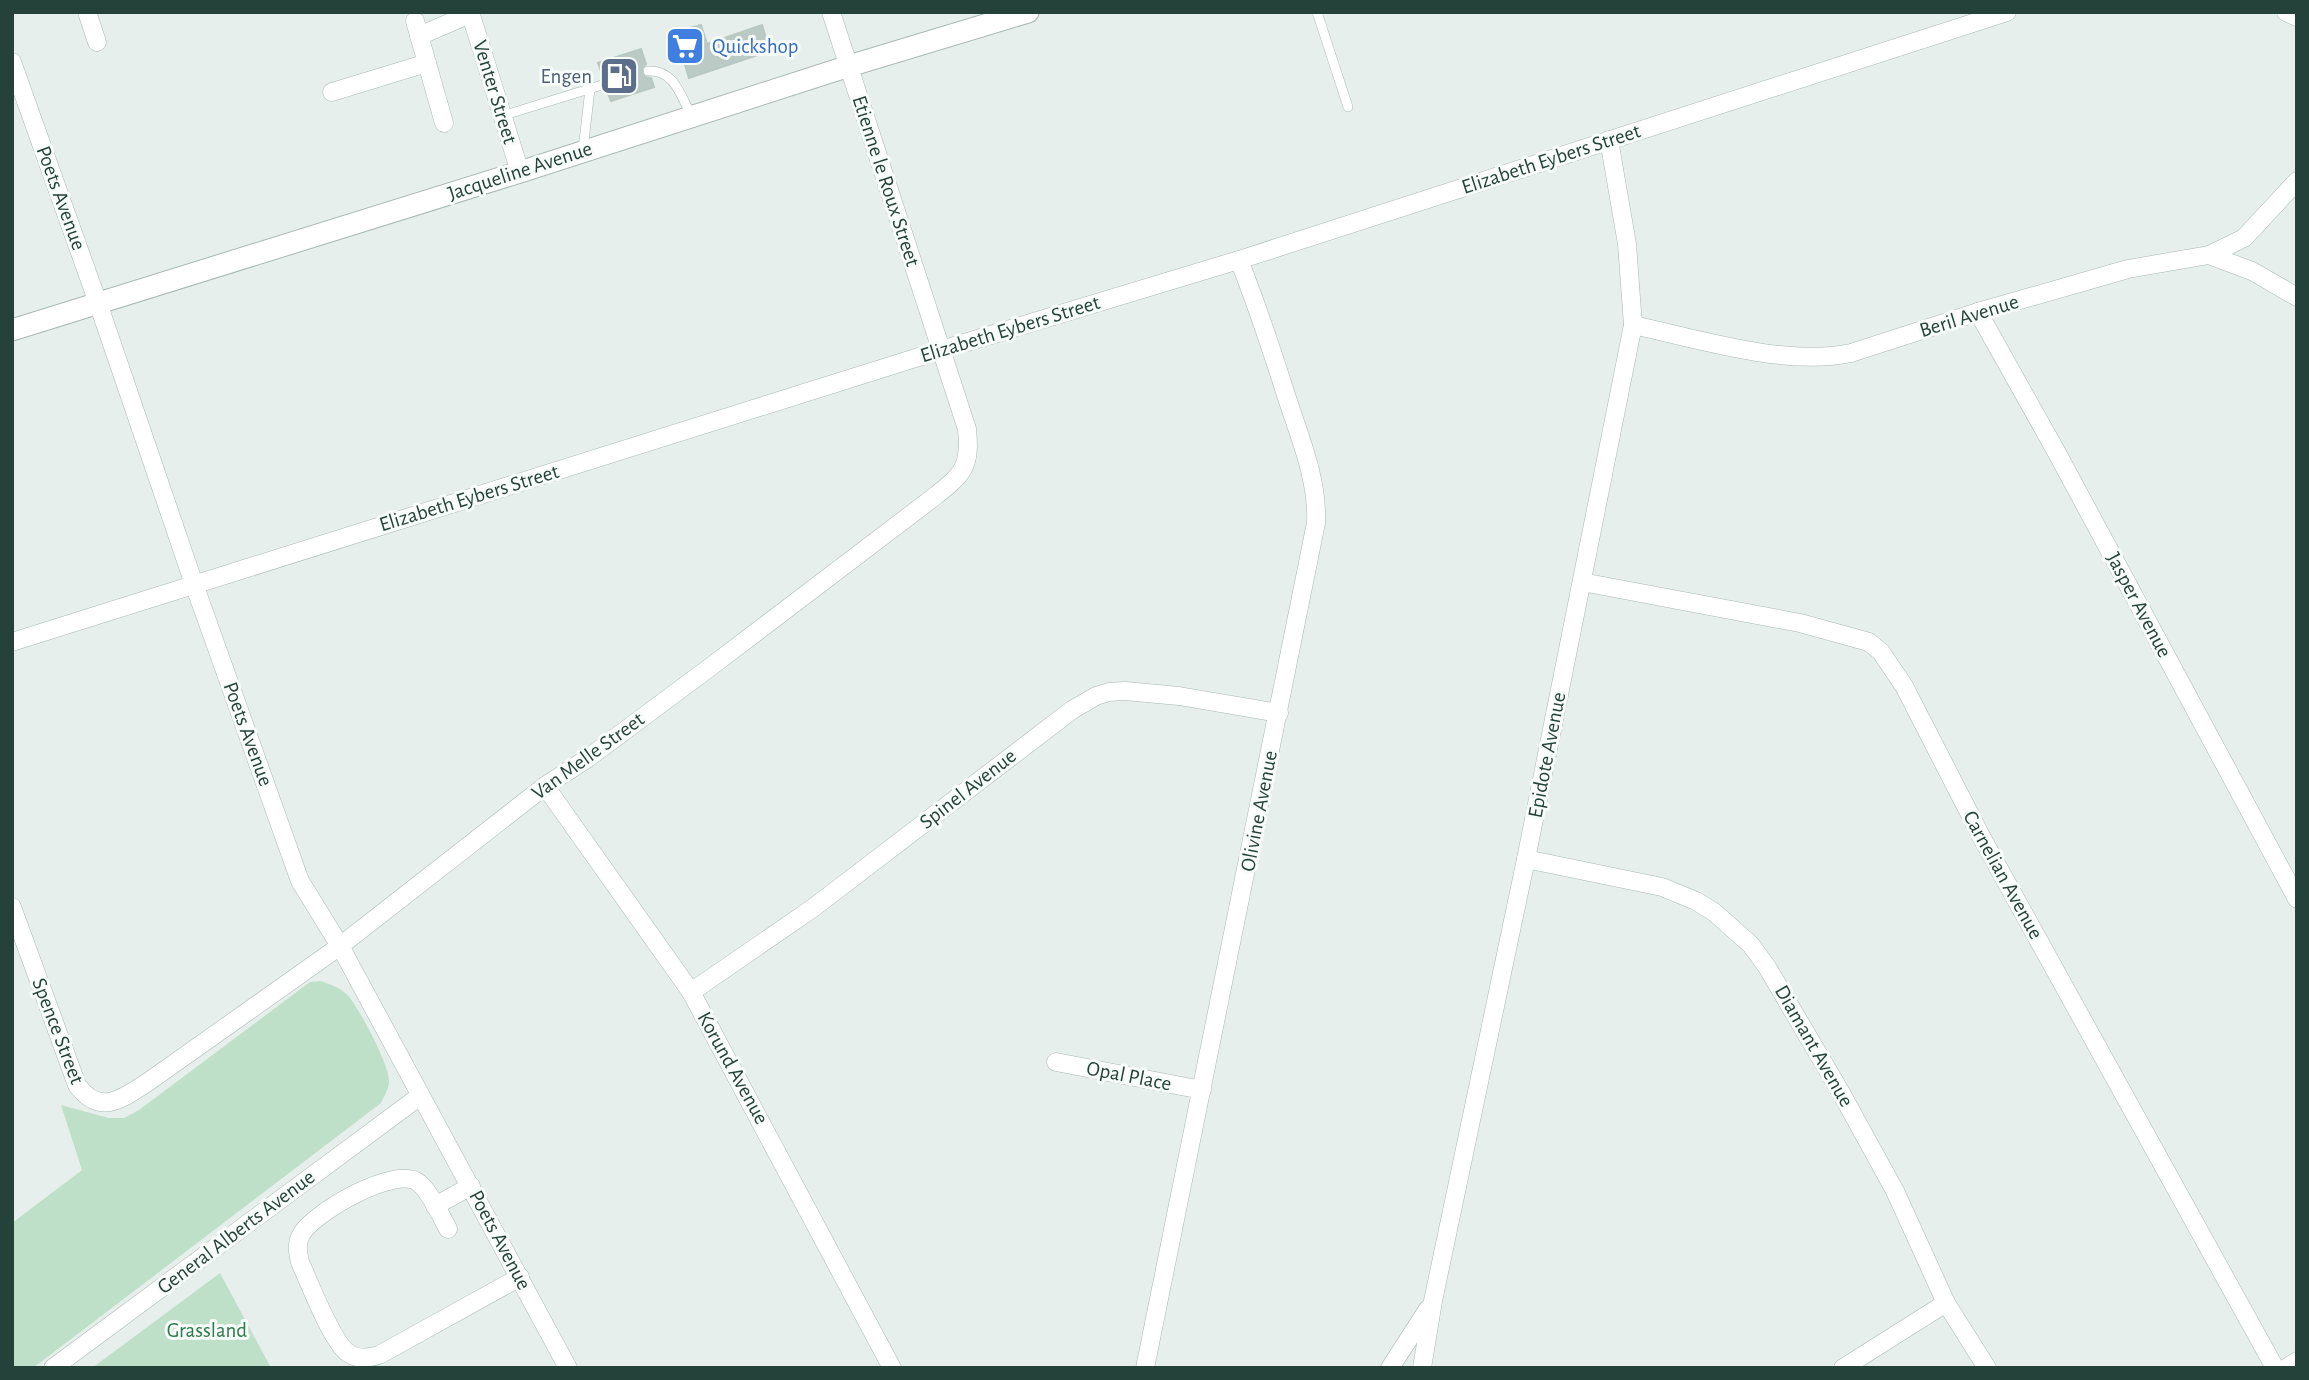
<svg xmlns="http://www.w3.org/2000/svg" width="2309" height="1380" font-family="'Alegreya Sans',sans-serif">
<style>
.green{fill:#bfe0c8}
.building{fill:#bbcac4;stroke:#b8c9c2;stroke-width:2}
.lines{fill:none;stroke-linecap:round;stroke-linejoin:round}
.service-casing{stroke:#a8b8b2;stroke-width:10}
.minor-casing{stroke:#a8b8b2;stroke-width:19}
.tertiary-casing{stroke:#a8b8b2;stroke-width:23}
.service{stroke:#fff;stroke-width:9}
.minor{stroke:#fff;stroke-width:18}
.tertiary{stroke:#fff;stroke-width:21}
.labels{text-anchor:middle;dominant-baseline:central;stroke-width:6;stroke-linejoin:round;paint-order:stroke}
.shop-label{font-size:21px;fill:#366cbe;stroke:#f7fbf9;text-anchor:start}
.service-label{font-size:21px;fill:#4e5e75;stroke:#f7fbf9;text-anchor:end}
.street-label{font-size:21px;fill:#24423a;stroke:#f7fbf9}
.park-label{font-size:21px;fill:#2d7a4b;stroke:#f7fbf9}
</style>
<rect width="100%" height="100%" fill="#e6efeb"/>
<g class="green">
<path d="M321 981C332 985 342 988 350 998 360 1011 391 1067 389 1083 388 1090 384 1097 381 1103L33 1368H12V1223L82 1170 61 1105 109 1118H124L139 1110 310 982Z"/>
<polygon points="220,1273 271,1368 92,1368"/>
</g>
<g class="building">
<polygon points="701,25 707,44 762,25 770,51 689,78 675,32"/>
<polygon points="641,49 646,64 642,68 642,73 645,77 651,78 654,87 611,101 607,91 612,86 611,81 603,77 598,63"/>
</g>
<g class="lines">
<g class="service-casing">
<g id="service">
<polyline points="1317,12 1348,107"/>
<path d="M648 71C674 69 681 96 691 115"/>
<polyline points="502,116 605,84"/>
<polyline points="583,150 590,89"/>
</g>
</g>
<g class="minor-casing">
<g id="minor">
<polyline points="87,12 97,42"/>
<polyline points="470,12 520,172"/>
<polyline points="2286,12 2297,17"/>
<polyline points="415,21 444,123"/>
<polyline points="419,36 470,14"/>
<polyline points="12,62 98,303 194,584 300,881 340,946 568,1368"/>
<polyline points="332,92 427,63"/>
<polyline points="2209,255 2252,271 2297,297"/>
<polyline points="1978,312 2057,453 2297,899"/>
<path d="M1633 325C1698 339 1786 367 1851 353L1978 312 2128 269 2209 255 2244 238 2297 181"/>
<polyline points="1582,582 1800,623 1869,642 1881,652 1904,686 1982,838 2275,1368"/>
<polyline points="12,642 941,350 1239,260 2007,12"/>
<polyline points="545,786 691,992 892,1368"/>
<polyline points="1526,859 1662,887 1696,901 1714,912 1751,945 1767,967 1840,1091 1895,1191 1946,1303 1987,1368"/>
<path d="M12 907 77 1085C100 1117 123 1098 148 1082L340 946 545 786 588 758 713 665 934 497C963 474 971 467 967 429L831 12"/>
<polyline points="691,992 813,908 1072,710 1096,696 1109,692 1125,691 1179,696 1279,713"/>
<polyline points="1056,1062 1202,1090"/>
<polyline points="435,1206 471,1186"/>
<path d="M448 1229C441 1216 430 1192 419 1183 397 1164 312 1213 301 1235 296 1244 298 1253 300 1262 309 1282 332 1342 348 1353 358 1360 369 1358 379 1355L520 1277"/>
<polyline points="53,1368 420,1096"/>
<path d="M1145 1368 1316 523C1318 480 1300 438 1287 398 1272 351 1257 305 1239 260"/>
<polyline points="1390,1368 1428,1309"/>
<polyline points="1422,1368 1433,1301 1526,859 1633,325 1627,244 1609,140"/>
<polyline points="1843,1368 1946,1303"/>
<polyline points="2286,1368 2297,1361"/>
</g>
</g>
<g class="tertiary-casing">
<polyline id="tertiary" points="12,330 520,172 849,66 1028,12"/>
</g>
<use href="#service" class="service"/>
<use href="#minor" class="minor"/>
<use href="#tertiary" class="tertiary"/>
</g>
<defs>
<g id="supermarket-square" transform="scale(2.0125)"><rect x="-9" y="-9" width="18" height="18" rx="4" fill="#3f7fe0" stroke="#f7fbf9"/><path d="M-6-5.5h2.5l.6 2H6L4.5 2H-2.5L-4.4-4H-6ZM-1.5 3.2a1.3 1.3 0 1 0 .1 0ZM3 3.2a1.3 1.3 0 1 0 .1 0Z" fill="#fff"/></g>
<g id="fuel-square" transform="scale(2.0125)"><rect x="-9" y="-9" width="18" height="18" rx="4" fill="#5c6f8a" stroke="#f7fbf9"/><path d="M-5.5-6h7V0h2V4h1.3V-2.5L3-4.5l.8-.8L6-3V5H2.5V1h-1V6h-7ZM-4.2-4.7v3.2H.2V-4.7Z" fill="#fff"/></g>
</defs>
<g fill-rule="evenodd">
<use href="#supermarket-square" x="685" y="46"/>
<use href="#fuel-square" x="619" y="76"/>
</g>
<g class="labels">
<g class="shop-label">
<text x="712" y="46">Quickshop</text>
</g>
<g class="service-label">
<text x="592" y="76">Engen</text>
</g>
<g class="street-label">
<text transform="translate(495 92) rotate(73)">Venter Street</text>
<text transform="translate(1551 159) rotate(-18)">Elizabeth Eybers Street</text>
<text transform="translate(520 171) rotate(-18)">Jacqueline Avenue</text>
<text transform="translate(886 181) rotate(72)">Etienne le Roux Street</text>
<text transform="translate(61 198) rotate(70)">Poets Avenue</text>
<text transform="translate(1969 316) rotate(-17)">Beril Avenue</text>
<text transform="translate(1010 329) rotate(-17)">Elizabeth Eybers Street</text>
<text transform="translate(469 498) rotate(-17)">Elizabeth Eybers Street</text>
<text transform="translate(2139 605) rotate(62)">Jasper Avenue</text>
<text transform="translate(248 734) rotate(70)">Poets Avenue</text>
<text transform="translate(1547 755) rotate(-79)">Epidote Avenue</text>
<text transform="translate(588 756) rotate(-36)">Van Melle Street</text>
<text transform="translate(968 789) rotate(-38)">Spinel Avenue</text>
<text transform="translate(1259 811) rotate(-79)">Olivine Avenue</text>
<text transform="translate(2003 875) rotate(61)">Carnelian Avenue</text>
<text transform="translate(58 1031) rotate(69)">Spence Street</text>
<text transform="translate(1814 1046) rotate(60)">Diamant Avenue</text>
<text transform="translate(733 1068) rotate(61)">Korund Avenue</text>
<text transform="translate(1129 1076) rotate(11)">Opal Place</text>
<text transform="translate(236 1232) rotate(-37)">General Alberts Avenue</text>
<text transform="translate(500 1240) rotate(62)">Poets Avenue</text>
</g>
<g class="park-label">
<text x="207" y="1330">Grassland</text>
</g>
</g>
<rect width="2309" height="1380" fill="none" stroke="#24423a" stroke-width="28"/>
</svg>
